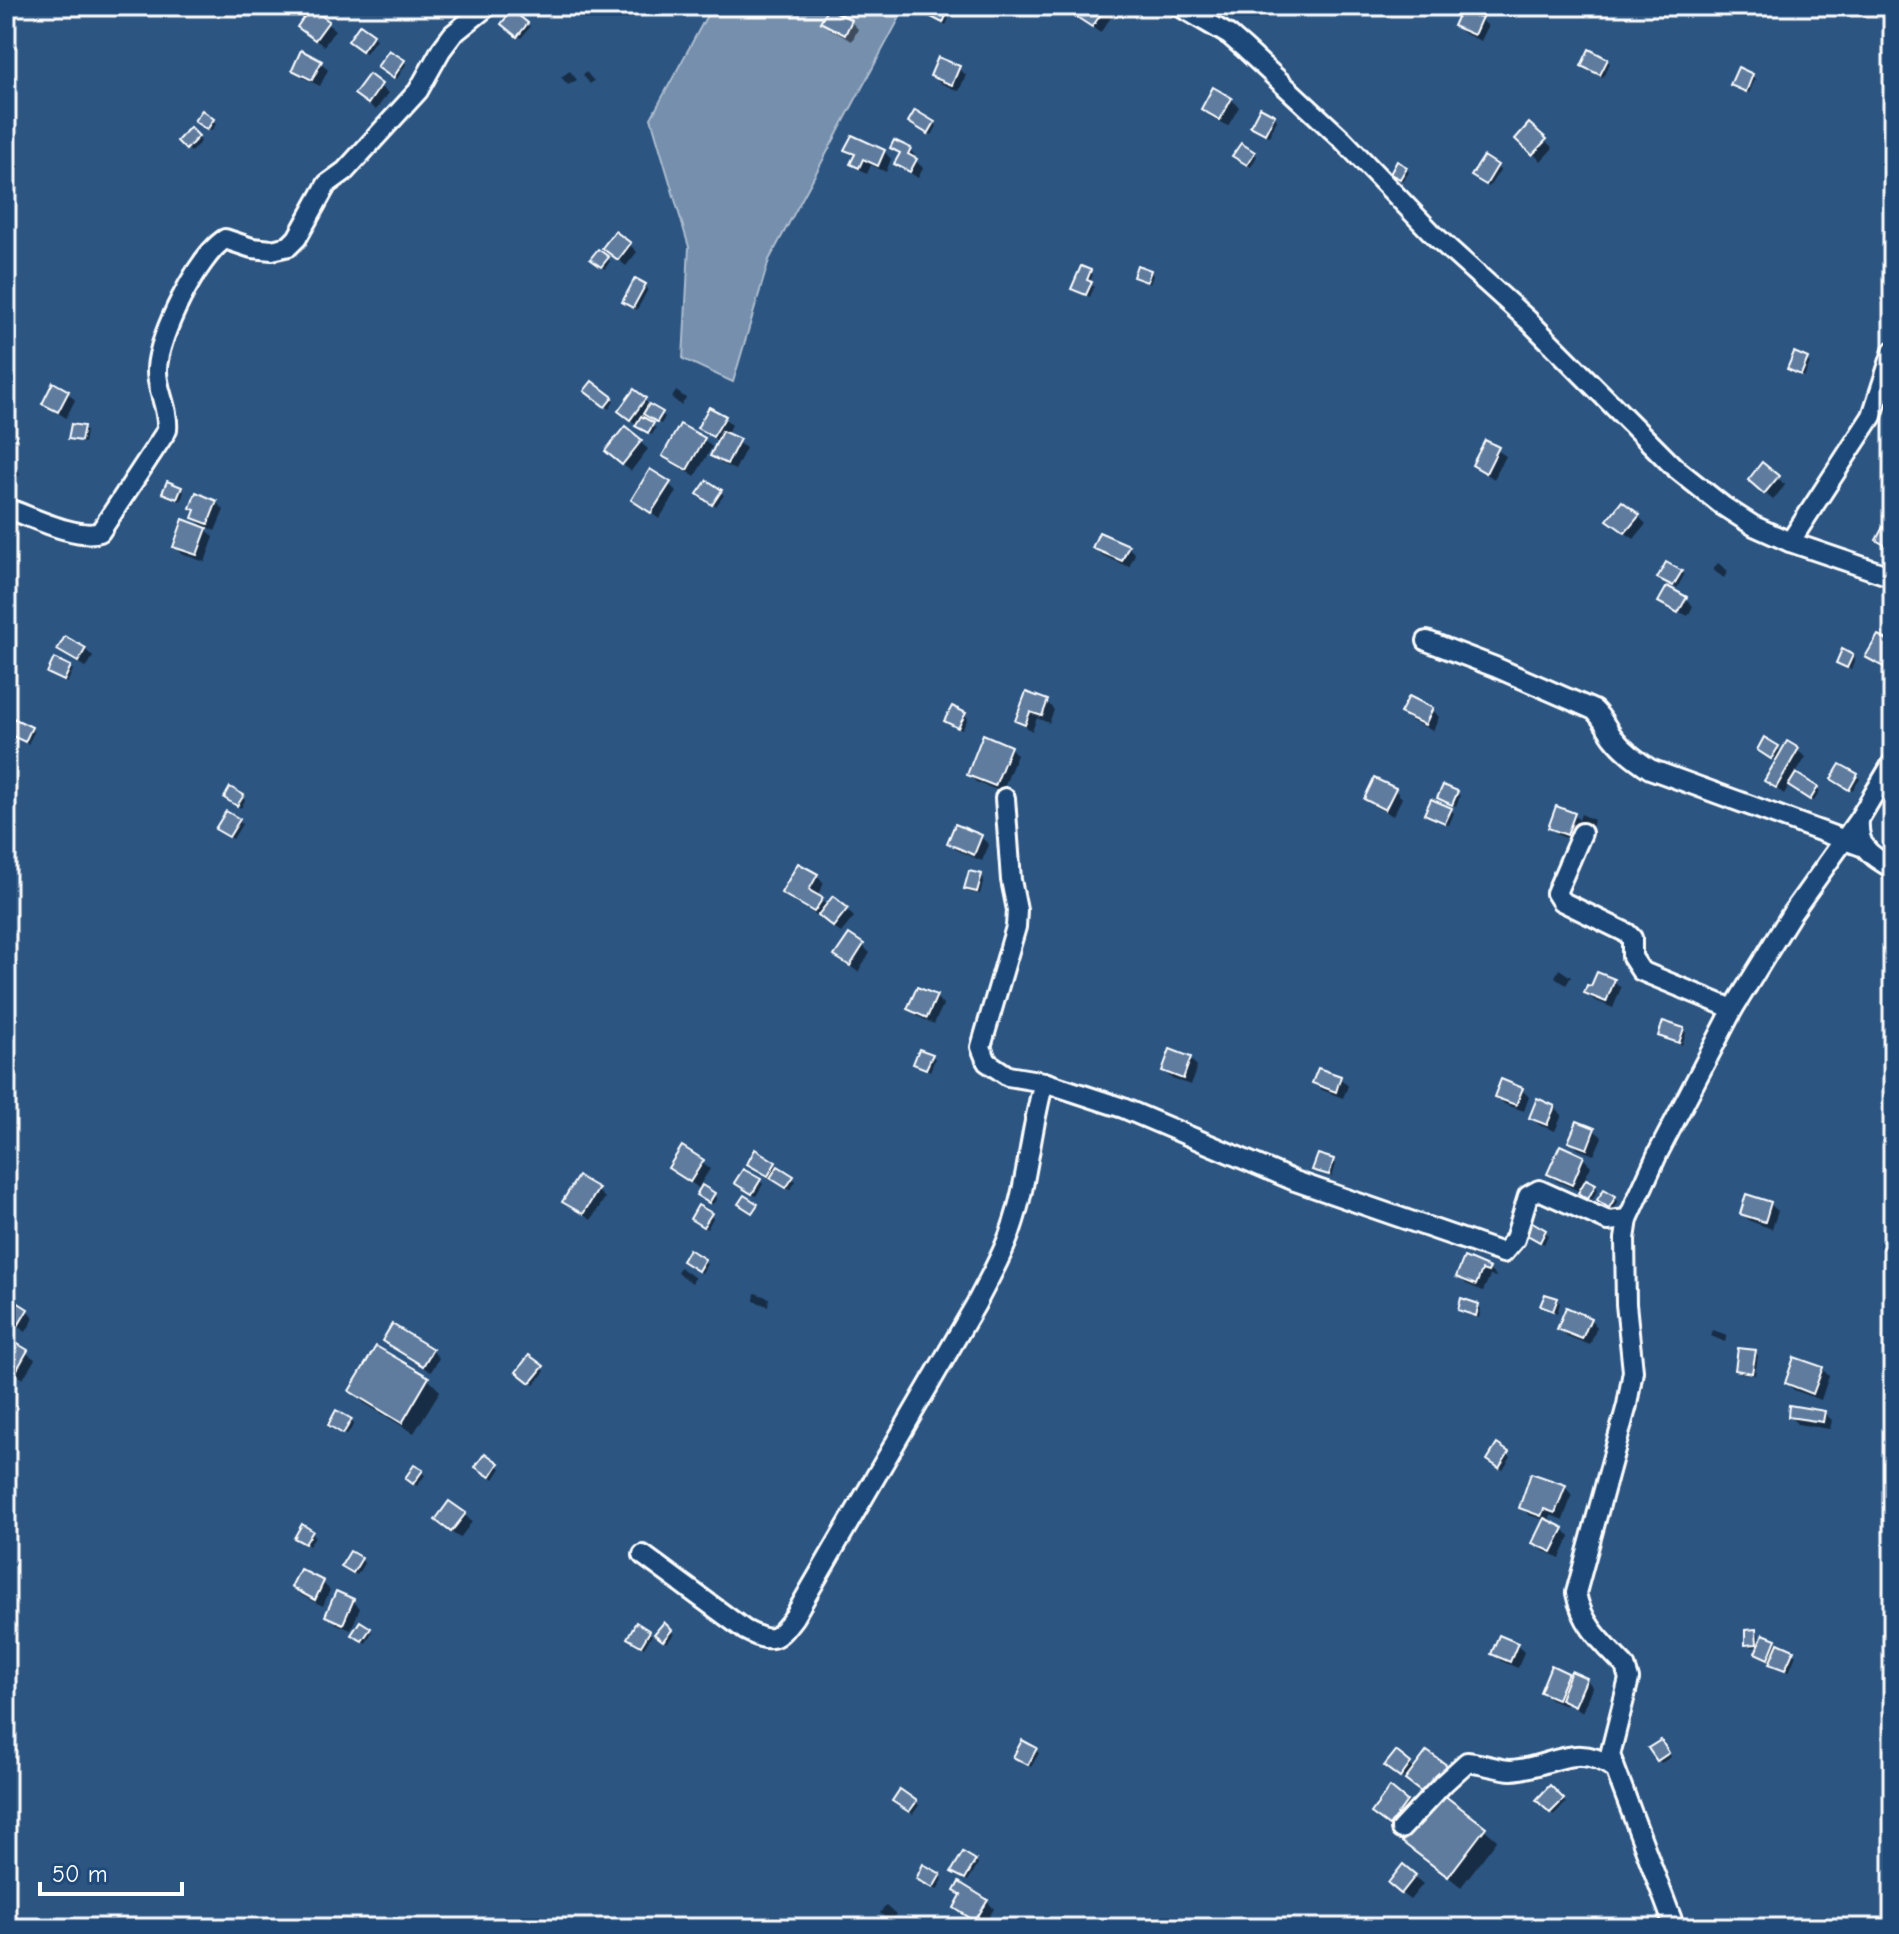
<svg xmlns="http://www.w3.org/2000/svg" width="1899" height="1934" font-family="'Comic Neue',sans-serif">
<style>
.water{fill:#748fad;stroke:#acbcce;stroke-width:2}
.shadow{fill:#0007}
.building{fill:#5e7c9f;stroke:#fff;stroke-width:2}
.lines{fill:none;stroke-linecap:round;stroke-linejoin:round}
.street-casing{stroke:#fff;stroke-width:24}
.street{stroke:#1f4a7a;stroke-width:18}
</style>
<rect width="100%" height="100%" fill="#2c5582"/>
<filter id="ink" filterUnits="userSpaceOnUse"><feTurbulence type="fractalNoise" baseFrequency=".0125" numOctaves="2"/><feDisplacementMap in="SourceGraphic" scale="16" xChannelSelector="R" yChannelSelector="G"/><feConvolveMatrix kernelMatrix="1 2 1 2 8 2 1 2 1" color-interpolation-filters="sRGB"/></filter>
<g filter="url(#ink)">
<polygon class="water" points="712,6 906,6 769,260 733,382 683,359 689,247 651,118"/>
<g class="shadow">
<polygon points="6,6 13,6 8,20 6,20"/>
<polygon points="936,6 945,6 952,11 946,25 931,16"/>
<polygon points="1080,6 1101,6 1112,16 1100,33 1075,13"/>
<polygon points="1207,6 1234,6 1226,18"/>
<polygon points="1473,6 1498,6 1494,15"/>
<polygon points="311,11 335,30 324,46 307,34"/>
<polygon points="513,13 530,27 521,38 504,24"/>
<polygon points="1480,19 1488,26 1481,41 1463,33 1456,26"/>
<polygon points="823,22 851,22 858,29 852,41 830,29"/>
<polygon points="361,27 376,39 366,53 354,44"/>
<polygon points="1607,60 1610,63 1603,77 1587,69"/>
<polygon points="403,61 406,64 397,79 383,70"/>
<polygon points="321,62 328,70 320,86 302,77 294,69"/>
<polygon points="958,68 966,75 959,91 940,83 932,76"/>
<polygon points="570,71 577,80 568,85 561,77"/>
<polygon points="586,72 594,81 590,84 583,75"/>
<polygon points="1752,76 1755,79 1749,93 1733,84"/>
<polygon points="369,77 388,93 376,110 364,101"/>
<polygon points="1231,99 1239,107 1228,126 1211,117 1203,109"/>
<polygon points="202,113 216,124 211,131 200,124"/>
<polygon points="1274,116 1277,120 1269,136 1255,129"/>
<polygon points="934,123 937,126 932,135 914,125"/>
<polygon points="1529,126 1553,148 1541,161 1518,139"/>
<polygon points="190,130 201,141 191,152 180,141"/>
<polygon points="893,148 910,150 917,158 916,161 923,168 918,178 897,164 901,156"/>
<polygon points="847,149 884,151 891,159 886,172 871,165 867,174 852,164 855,158"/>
<polygon points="1254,153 1257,156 1251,167 1238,159"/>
<polygon points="1485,159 1500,170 1489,187 1477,179"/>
<polygon points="1406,169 1409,172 1403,181 1395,176"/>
<polygon points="630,245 637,252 626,266 604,248"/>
<polygon points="607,258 610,261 605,269 595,262"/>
<polygon points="1090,272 1093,275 1089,283 1094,287 1090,297 1074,289"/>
<polygon points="1150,272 1153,275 1150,284 1135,277"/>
<polygon points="645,286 648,289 637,310 628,305"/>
<polygon points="1807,360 1810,363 1804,377 1789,368"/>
<polygon points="6,378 17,384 11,398 6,396"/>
<polygon points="676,391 686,398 681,405 672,398"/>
<polygon points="634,392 665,417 661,424 647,415 643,420 656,428 652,435 628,418"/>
<polygon points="68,393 75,400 66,418 44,403"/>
<polygon points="590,394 611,398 614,401 609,409"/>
<polygon points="724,418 732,425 726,435 746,448 735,470 720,463 713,455 719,442 699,428"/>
<polygon points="681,427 704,440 712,447 695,476 672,463 665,456"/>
<polygon points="83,428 86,431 84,443 70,438"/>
<polygon points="625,429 648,449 631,471 615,459"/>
<polygon points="1486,443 1506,456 1494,479 1474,465"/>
<polygon points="1890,448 1893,449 1893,463 1886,458"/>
<polygon points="6,461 20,474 8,489 6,487"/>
<polygon points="1763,465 1785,485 1773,500 1758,487"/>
<polygon points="707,482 724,495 716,506 703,497"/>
<polygon points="669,484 677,492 659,519 634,499"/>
<polygon points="181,488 184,492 181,501 164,492"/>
<polygon points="216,502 224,510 215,531 202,525 194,518 197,512 192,507"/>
<polygon points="1638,516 1646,524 1634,539 1617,527"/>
<polygon points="202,525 214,537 205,562 182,554 175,546 206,530"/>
<polygon points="1884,530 1893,535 1892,549 1881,543"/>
<polygon points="1127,546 1135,554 1129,567 1102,555 1095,548"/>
<polygon points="1718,563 1728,571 1724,578 1713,570"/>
<polygon points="1681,572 1684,575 1677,588 1663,581"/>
<polygon points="1686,599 1693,606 1688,616 1666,605 1666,608 1660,602"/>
<polygon points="85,649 93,657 86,668 60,650"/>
<polygon points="1852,656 1855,659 1851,670 1838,662"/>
<polygon points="69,667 73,670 67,683 49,673"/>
<polygon points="1028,695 1047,702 1054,710 1049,723 1037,718 1032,731 1017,721"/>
<polygon points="1432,709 1439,717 1433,731 1410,720 1403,712"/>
<polygon points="964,715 968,718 962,730 946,721"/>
<polygon points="31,729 34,732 28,744 8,733"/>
<polygon points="1765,740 1783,753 1788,744 1806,757 1795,775 1820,791 1814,801 1789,785 1784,794 1766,781 1781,763 1760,749"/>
<polygon points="1010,747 1017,755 1002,792 976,782 969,775"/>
<polygon points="1856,775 1860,779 1852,791 1836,782"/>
<polygon points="1395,790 1402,798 1393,816 1374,806 1366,799"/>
<polygon points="1457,793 1460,796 1456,806 1440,798"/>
<polygon points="242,797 245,800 241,808 229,801"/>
<polygon points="1451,810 1454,813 1449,825 1426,814"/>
<polygon points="1581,814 1594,820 1592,827 1580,823 1574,841 1558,835 1551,828 1574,815 1579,820"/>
<polygon points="239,821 242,824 233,839 221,832"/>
<polygon points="956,826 981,837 989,845 982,861 957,850 950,843"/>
<polygon points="817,876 824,883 817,897 828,906 847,910 854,917 841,933 783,892"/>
<polygon points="981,876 984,879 980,894 969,892 966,889"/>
<polygon points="862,945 870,953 858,972 837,956"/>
<polygon points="1559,969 1571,977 1566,985 1555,977"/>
<polygon points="1614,981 1621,988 1613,1008 1594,1000 1586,993"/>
<polygon points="936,997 943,1005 934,1024 917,1016 909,1009"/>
<polygon points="1683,1030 1686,1033 1682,1045 1661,1035"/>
<polygon points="932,1056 935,1059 930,1071 916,1063"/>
<polygon points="1190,1059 1197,1066 1191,1085 1172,1079 1164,1071"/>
<polygon points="1340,1078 1348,1086 1343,1098 1322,1090 1315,1082"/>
<polygon points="1522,1090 1529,1097 1524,1111 1504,1104 1497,1096"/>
<polygon points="1554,1107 1562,1115 1555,1131 1539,1125 1532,1118"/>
<polygon points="1594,1130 1602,1137 1594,1155 1578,1149 1571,1141"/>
<polygon points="1892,1130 1893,1131 1893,1145 1887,1140"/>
<polygon points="683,1149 710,1169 699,1186 717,1198 713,1204 701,1197 701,1190 671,1167"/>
<polygon points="756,1152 796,1181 790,1190 757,1171 749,1163"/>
<polygon points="1583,1158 1591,1166 1584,1180 1598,1189 1592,1200 1581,1192 1557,1181 1549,1174"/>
<polygon points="1333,1161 1336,1164 1332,1177 1315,1170"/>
<polygon points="760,1181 763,1184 756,1196 740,1186"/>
<polygon points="597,1190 605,1198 591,1220 565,1202"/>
<polygon points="1615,1198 1618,1201 1613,1209 1602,1203"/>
<polygon points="1770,1204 1778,1211 1772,1229 1750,1221 1742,1214"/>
<polygon points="710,1215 713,1218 707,1229 692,1219"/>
<polygon points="1545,1231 1548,1235 1544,1244 1528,1235"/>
<polygon points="689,1252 707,1264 702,1273 687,1264"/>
<polygon points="1465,1259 1489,1270 1497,1277 1490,1276 1483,1291 1466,1284 1458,1276"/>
<polygon points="680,1267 695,1278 692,1283 677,1272"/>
<polygon points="755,1293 769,1298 768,1306 754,1301"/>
<polygon points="1557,1300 1560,1303 1557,1313 1543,1306"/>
<polygon points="6,1306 27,1310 34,1318 26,1332 6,1319"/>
<polygon points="1478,1306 1481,1309 1479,1318 1460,1309"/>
<polygon points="1590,1319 1597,1327 1590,1345 1567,1336 1559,1328"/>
<polygon points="1713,1330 1727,1335 1725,1342 1711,1336"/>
<polygon points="6,1339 35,1359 23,1379 6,1369"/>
<polygon points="385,1341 432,1350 439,1358 431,1372 392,1348"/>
<polygon points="377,1348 428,1379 440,1391 414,1433 364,1403 352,1391"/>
<polygon points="1755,1352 1758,1356 1755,1375 1740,1373 1737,1370"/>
<polygon points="529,1358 545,1371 534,1385 518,1371"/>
<polygon points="1822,1369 1829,1376 1821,1400 1794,1390 1787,1383"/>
<polygon points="1824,1413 1832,1420 1830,1429 1797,1424 1790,1416"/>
<polygon points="351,1420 354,1424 347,1435 333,1427"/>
<polygon points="1498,1447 1511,1457 1503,1470 1493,1463"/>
<polygon points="485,1456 501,1468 494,1479 481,1470"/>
<polygon points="415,1467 425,1475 417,1486 411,1481"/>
<polygon points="1565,1487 1572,1495 1563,1520 1551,1515 1548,1522 1563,1529 1570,1537 1560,1558 1542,1550 1535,1542 1545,1520 1529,1515 1521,1507"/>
<polygon points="464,1514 472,1522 460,1538 445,1528"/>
<polygon points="312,1533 315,1536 309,1546 300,1540"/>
<polygon points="361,1559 364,1563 357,1575 346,1569"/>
<polygon points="323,1583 330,1590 323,1606 301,1595 293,1587"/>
<polygon points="353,1601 360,1608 351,1630 335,1623 328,1615"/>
<polygon points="664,1625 674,1634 667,1643 657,1634"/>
<polygon points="369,1629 372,1632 366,1643 357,1638"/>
<polygon points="1756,1631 1759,1635 1759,1647 1751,1647 1747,1644"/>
<polygon points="649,1632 652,1635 644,1648 633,1641"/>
<polygon points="1775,1641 1796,1655 1789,1672 1775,1666 1772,1661 1758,1653"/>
<polygon points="1517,1645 1524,1652 1518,1668 1501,1661 1494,1653"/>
<polygon points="1567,1674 1571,1678 1586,1679 1593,1687 1583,1712 1566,1702 1565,1705 1550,1699 1542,1692"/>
<polygon points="1023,1742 1039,1753 1031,1767 1018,1759"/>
<polygon points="1664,1746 1671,1757 1661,1763 1651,1749"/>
<polygon points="1410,1765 1497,1840 1461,1887 1405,1842 1435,1802 1405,1777 1404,1779 1390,1769"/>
<polygon points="1550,1788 1566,1803 1554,1815 1539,1800"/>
<polygon points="916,1802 919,1805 913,1814 898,1804"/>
<polygon points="1406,1802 1414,1810 1397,1832 1381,1820"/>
<polygon points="975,1861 978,1864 968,1881 957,1875"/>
<polygon points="1403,1867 1423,1884 1410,1900 1398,1891"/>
<polygon points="940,1876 943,1879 937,1890 918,1879"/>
<polygon points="957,1891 987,1901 994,1909 983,1927 956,1907 962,1897"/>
<polygon points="886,1906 896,1915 890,1922 880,1913"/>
</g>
<g class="building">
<polygon points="933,6 950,6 943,23 929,16"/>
<polygon points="1077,6 1105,6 1106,7 1092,27 1072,14"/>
<polygon points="310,8 329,21 315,40 297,27"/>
<polygon points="828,8 852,20 845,35 820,22"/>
<polygon points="1461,8 1482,17 1474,35 1453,26"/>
<polygon points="512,10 528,23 517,37 501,24"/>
<polygon points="360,24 374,34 362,51 348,41"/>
<polygon points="1589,49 1608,59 1600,75 1581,66"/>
<polygon points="301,50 322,61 312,80 292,70"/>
<polygon points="389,50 405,60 393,78 377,67"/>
<polygon points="938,57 960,66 952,85 930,76"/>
<polygon points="1738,67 1753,74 1746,92 1730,85"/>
<polygon points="369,74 382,84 368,104 354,94"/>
<polygon points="1213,87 1232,98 1220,120 1201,109"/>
<polygon points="1260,107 1275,115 1265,134 1250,126"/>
<polygon points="202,110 214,119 207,130 194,121"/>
<polygon points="915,110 935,122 928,134 908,122"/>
<polygon points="1529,123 1547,139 1532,155 1515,139"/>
<polygon points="190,127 199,136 186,150 177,141"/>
<polygon points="852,135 885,150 878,166 863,159 859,168 850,164 855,154 844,150"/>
<polygon points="894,140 911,148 908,154 917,159 910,172 894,164 900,153 890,148"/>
<polygon points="1241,143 1255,152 1247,165 1232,156"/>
<polygon points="1484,156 1498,165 1486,185 1471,176"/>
<polygon points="1397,161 1407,167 1400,179 1390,174"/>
<polygon points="615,231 631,243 618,260 602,248"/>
<polygon points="598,249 609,257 601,267 590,259"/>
<polygon points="1137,265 1151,270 1147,282 1133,277"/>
<polygon points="1081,266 1091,270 1087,280 1092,282 1086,295 1071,289"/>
<polygon points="635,278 646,284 633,308 622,302"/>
<polygon points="1794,352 1808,358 1801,375 1787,369"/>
<polygon points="592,381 613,397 605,407 584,391"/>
<polygon points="53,382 69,391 58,412 42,404"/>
<polygon points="634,389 646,398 630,420 618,411"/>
<polygon points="649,404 663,412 657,422 643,414"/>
<polygon points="709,407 726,416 713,437 697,428"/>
<polygon points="641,416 654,423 648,433 635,426"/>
<polygon points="71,424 84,426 81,441 68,439"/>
<polygon points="680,424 705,438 687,470 662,456"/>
<polygon points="625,426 642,440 622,465 605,451"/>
<polygon points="722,431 740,439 727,464 710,456"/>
<polygon points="1485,440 1499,447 1486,473 1472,465"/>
<polygon points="1762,462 1779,476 1764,494 1748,480"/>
<polygon points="650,469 671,482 651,513 631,500"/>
<polygon points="707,480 722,490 712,505 697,494"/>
<polygon points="167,481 182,487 177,499 162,493"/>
<polygon points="196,492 217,501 208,524 192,518 195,510 190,508"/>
<polygon points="1622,501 1640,515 1625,533 1607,520"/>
<polygon points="183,519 207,528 197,555 173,547"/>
<polygon points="1883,527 1893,533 1888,547 1876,540"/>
<polygon points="1099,532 1129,545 1122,561 1092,548"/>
<polygon points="1666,562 1682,571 1673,586 1657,578"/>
<polygon points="1667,586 1687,597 1678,613 1658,602"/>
<polygon points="1878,635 1893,643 1893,672 1865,657"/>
<polygon points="65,636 86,648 78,662 57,650"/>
<polygon points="1842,649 1853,655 1847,668 1836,663"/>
<polygon points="54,658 71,666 64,681 47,673"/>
<polygon points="1026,692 1048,700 1042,716 1030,712 1025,725 1015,721"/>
<polygon points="1409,696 1433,708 1425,725 1400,713"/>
<polygon points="952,706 966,713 958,728 944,721"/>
<polygon points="13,718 32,727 25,742 6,733"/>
<polygon points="983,734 1011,746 995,786 967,775"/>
<polygon points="1764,737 1779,746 1771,759 1757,750"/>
<polygon points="1787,741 1799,748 1776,788 1764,781"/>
<polygon points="1840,764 1858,774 1849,790 1831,779"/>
<polygon points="1796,773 1818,787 1810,800 1788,786"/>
<polygon points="1374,778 1396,788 1385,810 1364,799"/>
<polygon points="1443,785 1458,791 1452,805 1437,798"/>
<polygon points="230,787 244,795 237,806 224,798"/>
<polygon points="1431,799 1452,808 1445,823 1424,814"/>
<polygon points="1556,806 1575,813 1567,835 1548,828"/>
<polygon points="226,811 240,819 229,837 215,829"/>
<polygon points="955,824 982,835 974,855 947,843"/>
<polygon points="798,863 818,874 809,890 823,898 814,912 781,893"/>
<polygon points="969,871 982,874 977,892 964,889"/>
<polygon points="833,896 848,908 833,927 818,915"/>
<polygon points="849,934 864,944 850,966 834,956"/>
<polygon points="1597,972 1615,979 1606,1002 1584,993 1587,985 1591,986"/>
<polygon points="917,987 937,995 927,1018 907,1009"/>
<polygon points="1663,1021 1684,1028 1679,1043 1658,1036"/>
<polygon points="919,1049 933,1054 926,1069 913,1064"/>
<polygon points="1170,1049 1191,1057 1183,1079 1162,1071"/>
<polygon points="1318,1068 1341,1076 1336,1092 1312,1083"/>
<polygon points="1501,1079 1523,1088 1516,1105 1494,1097"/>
<polygon points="1537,1098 1555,1106 1547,1125 1529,1118"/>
<polygon points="1577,1121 1595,1128 1587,1149 1568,1142"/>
<polygon points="1560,1145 1584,1156 1572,1185 1547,1174"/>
<polygon points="682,1146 704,1160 690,1182 668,1168"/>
<polygon points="755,1149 776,1162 768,1176 747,1164"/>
<polygon points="1318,1154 1334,1159 1329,1175 1312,1170"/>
<polygon points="778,1166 794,1176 786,1188 770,1178"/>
<polygon points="743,1169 761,1179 752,1194 734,1183"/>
<polygon points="578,1176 599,1188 583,1214 562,1202"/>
<polygon points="1586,1179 1596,1184 1588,1199 1578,1193"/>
<polygon points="702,1185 715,1193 709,1203 696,1195"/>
<polygon points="1604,1189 1616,1196 1609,1208 1597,1200"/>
<polygon points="1746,1194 1771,1202 1765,1222 1740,1214"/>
<polygon points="744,1195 758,1204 752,1213 738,1204"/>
<polygon points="698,1205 712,1213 703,1227 690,1219"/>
<polygon points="1529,1220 1546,1230 1540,1242 1522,1232"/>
<polygon points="689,1249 705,1259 698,1271 682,1261"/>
<polygon points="1464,1257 1490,1268 1488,1272 1482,1270 1476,1285 1456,1277"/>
<polygon points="1545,1294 1558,1298 1553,1311 1540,1306"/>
<polygon points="9,1297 28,1309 18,1326 6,1319 6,1302"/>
<polygon points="1461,1298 1479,1304 1476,1316 1458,1310"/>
<polygon points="1566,1307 1591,1318 1582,1339 1557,1329"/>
<polygon points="392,1324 433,1349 423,1366 382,1341"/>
<polygon points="6,1337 28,1350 15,1373 6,1368"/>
<polygon points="376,1346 429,1377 402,1423 349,1391"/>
<polygon points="1738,1348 1756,1350 1752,1373 1735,1370"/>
<polygon points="529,1355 544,1366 530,1383 516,1372"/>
<polygon points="1794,1357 1823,1367 1813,1394 1785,1383"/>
<polygon points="1789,1405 1825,1411 1823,1422 1788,1417"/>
<polygon points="336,1410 352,1419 343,1434 328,1425"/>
<polygon points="1497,1444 1509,1452 1499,1468 1487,1460"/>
<polygon points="485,1453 499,1463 490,1477 475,1467"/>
<polygon points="414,1465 423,1470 413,1484 405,1478"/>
<polygon points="1531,1473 1566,1485 1555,1513 1544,1509 1541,1516 1519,1508"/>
<polygon points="449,1501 466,1513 451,1532 435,1520"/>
<polygon points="1544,1518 1564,1528 1552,1552 1532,1543"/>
<polygon points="302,1524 313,1531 305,1544 294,1538"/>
<polygon points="350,1551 362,1558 353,1573 341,1566"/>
<polygon points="300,1569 324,1581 315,1600 291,1587"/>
<polygon points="336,1591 354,1599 343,1624 325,1616"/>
<polygon points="360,1621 371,1628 362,1641 351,1635"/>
<polygon points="636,1622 650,1631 641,1646 627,1638"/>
<polygon points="664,1622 672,1630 663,1641 654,1634"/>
<polygon points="1756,1629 1757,1644 1745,1645 1745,1630"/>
<polygon points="1763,1634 1776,1639 1768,1659 1755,1653"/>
<polygon points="1499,1635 1518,1643 1510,1662 1491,1654"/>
<polygon points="1778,1643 1794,1650 1785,1670 1769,1664"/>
<polygon points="1551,1665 1568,1673 1557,1699 1540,1692"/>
<polygon points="1571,1671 1587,1678 1575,1706 1560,1699"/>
<polygon points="1022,1740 1037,1748 1028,1765 1013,1757"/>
<polygon points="1661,1740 1669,1753 1657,1761 1648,1748"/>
<polygon points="1396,1751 1411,1763 1400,1778 1384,1766"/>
<polygon points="1427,1751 1451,1768 1429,1798 1405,1780"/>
<polygon points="1550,1785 1564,1799 1550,1813 1536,1800"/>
<polygon points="1390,1787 1407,1801 1389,1826 1371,1813"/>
<polygon points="900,1789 917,1801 909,1812 892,1801"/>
<polygon points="1440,1792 1486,1827 1448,1877 1402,1842"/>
<polygon points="963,1852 976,1860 965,1879 951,1872"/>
<polygon points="923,1864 941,1874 933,1888 916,1879"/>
<polygon points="1403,1864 1416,1875 1401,1894 1388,1883"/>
<polygon points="959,1882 988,1900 975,1921 954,1908 961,1895 954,1891"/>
</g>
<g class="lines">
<g class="street-casing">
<g id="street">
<polyline points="1179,6 1229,35 1244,48 1343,140 1435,236 1528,320 1674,467 1723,506 1754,526 1790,542 1893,577"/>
<path d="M6 508C30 516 77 540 100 532L167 430C169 408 156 389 157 369 158 336 198 256 225 239L252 248 272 250 289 246 297 238 327 184 345 171 418 91 441 50 453 34 488 6"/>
<polyline points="1790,542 1872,416 1893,351"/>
<path d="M1427 641 1495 667 1594 710C1603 718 1606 728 1614 738 1624 751 1637 760 1650 769L1864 847"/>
<path d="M1893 762 1859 819C1857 849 1871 855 1893 869"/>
<polyline points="1005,798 1011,880 1017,910 1016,927 981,1047 987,1062 1008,1076 1044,1082 1123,1108 1295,1181 1503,1253 1515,1239 1528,1196 1539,1190 1608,1221 1628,1219"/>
<polyline points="1582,833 1556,893 1561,901 1627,933 1632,938 1632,957 1641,971 1733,1009"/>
<path d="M643 1555 745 1630C772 1644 776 1641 794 1617L976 1304C988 1280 1003 1255 1011 1230 1028 1182 1030 1131 1044 1082"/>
<path d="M1401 1829 1444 1783 1467 1762C1480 1763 1501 1770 1511 1770 1551 1768 1575 1740 1614 1768"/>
<path d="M1675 1928 1610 1755 1629 1679 1625 1666C1603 1643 1582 1625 1576 1593L1627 1405 1633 1371 1626 1304 1625 1239 1628 1219 1658 1153 1733 1009 1792 913 1859 819"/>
</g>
</g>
<use href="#street" class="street"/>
</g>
</g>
<rect width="1899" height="1934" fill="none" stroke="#1f4a7a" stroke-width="32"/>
<rect x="16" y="16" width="1867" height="1902" fill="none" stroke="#fff" stroke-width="3" filter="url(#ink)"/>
<path d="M40 1882v12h142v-12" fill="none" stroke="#ffffff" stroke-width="4"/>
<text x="52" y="1882" font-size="24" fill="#ffffff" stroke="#1f4a7a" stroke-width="6" paint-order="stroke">50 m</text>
</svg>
